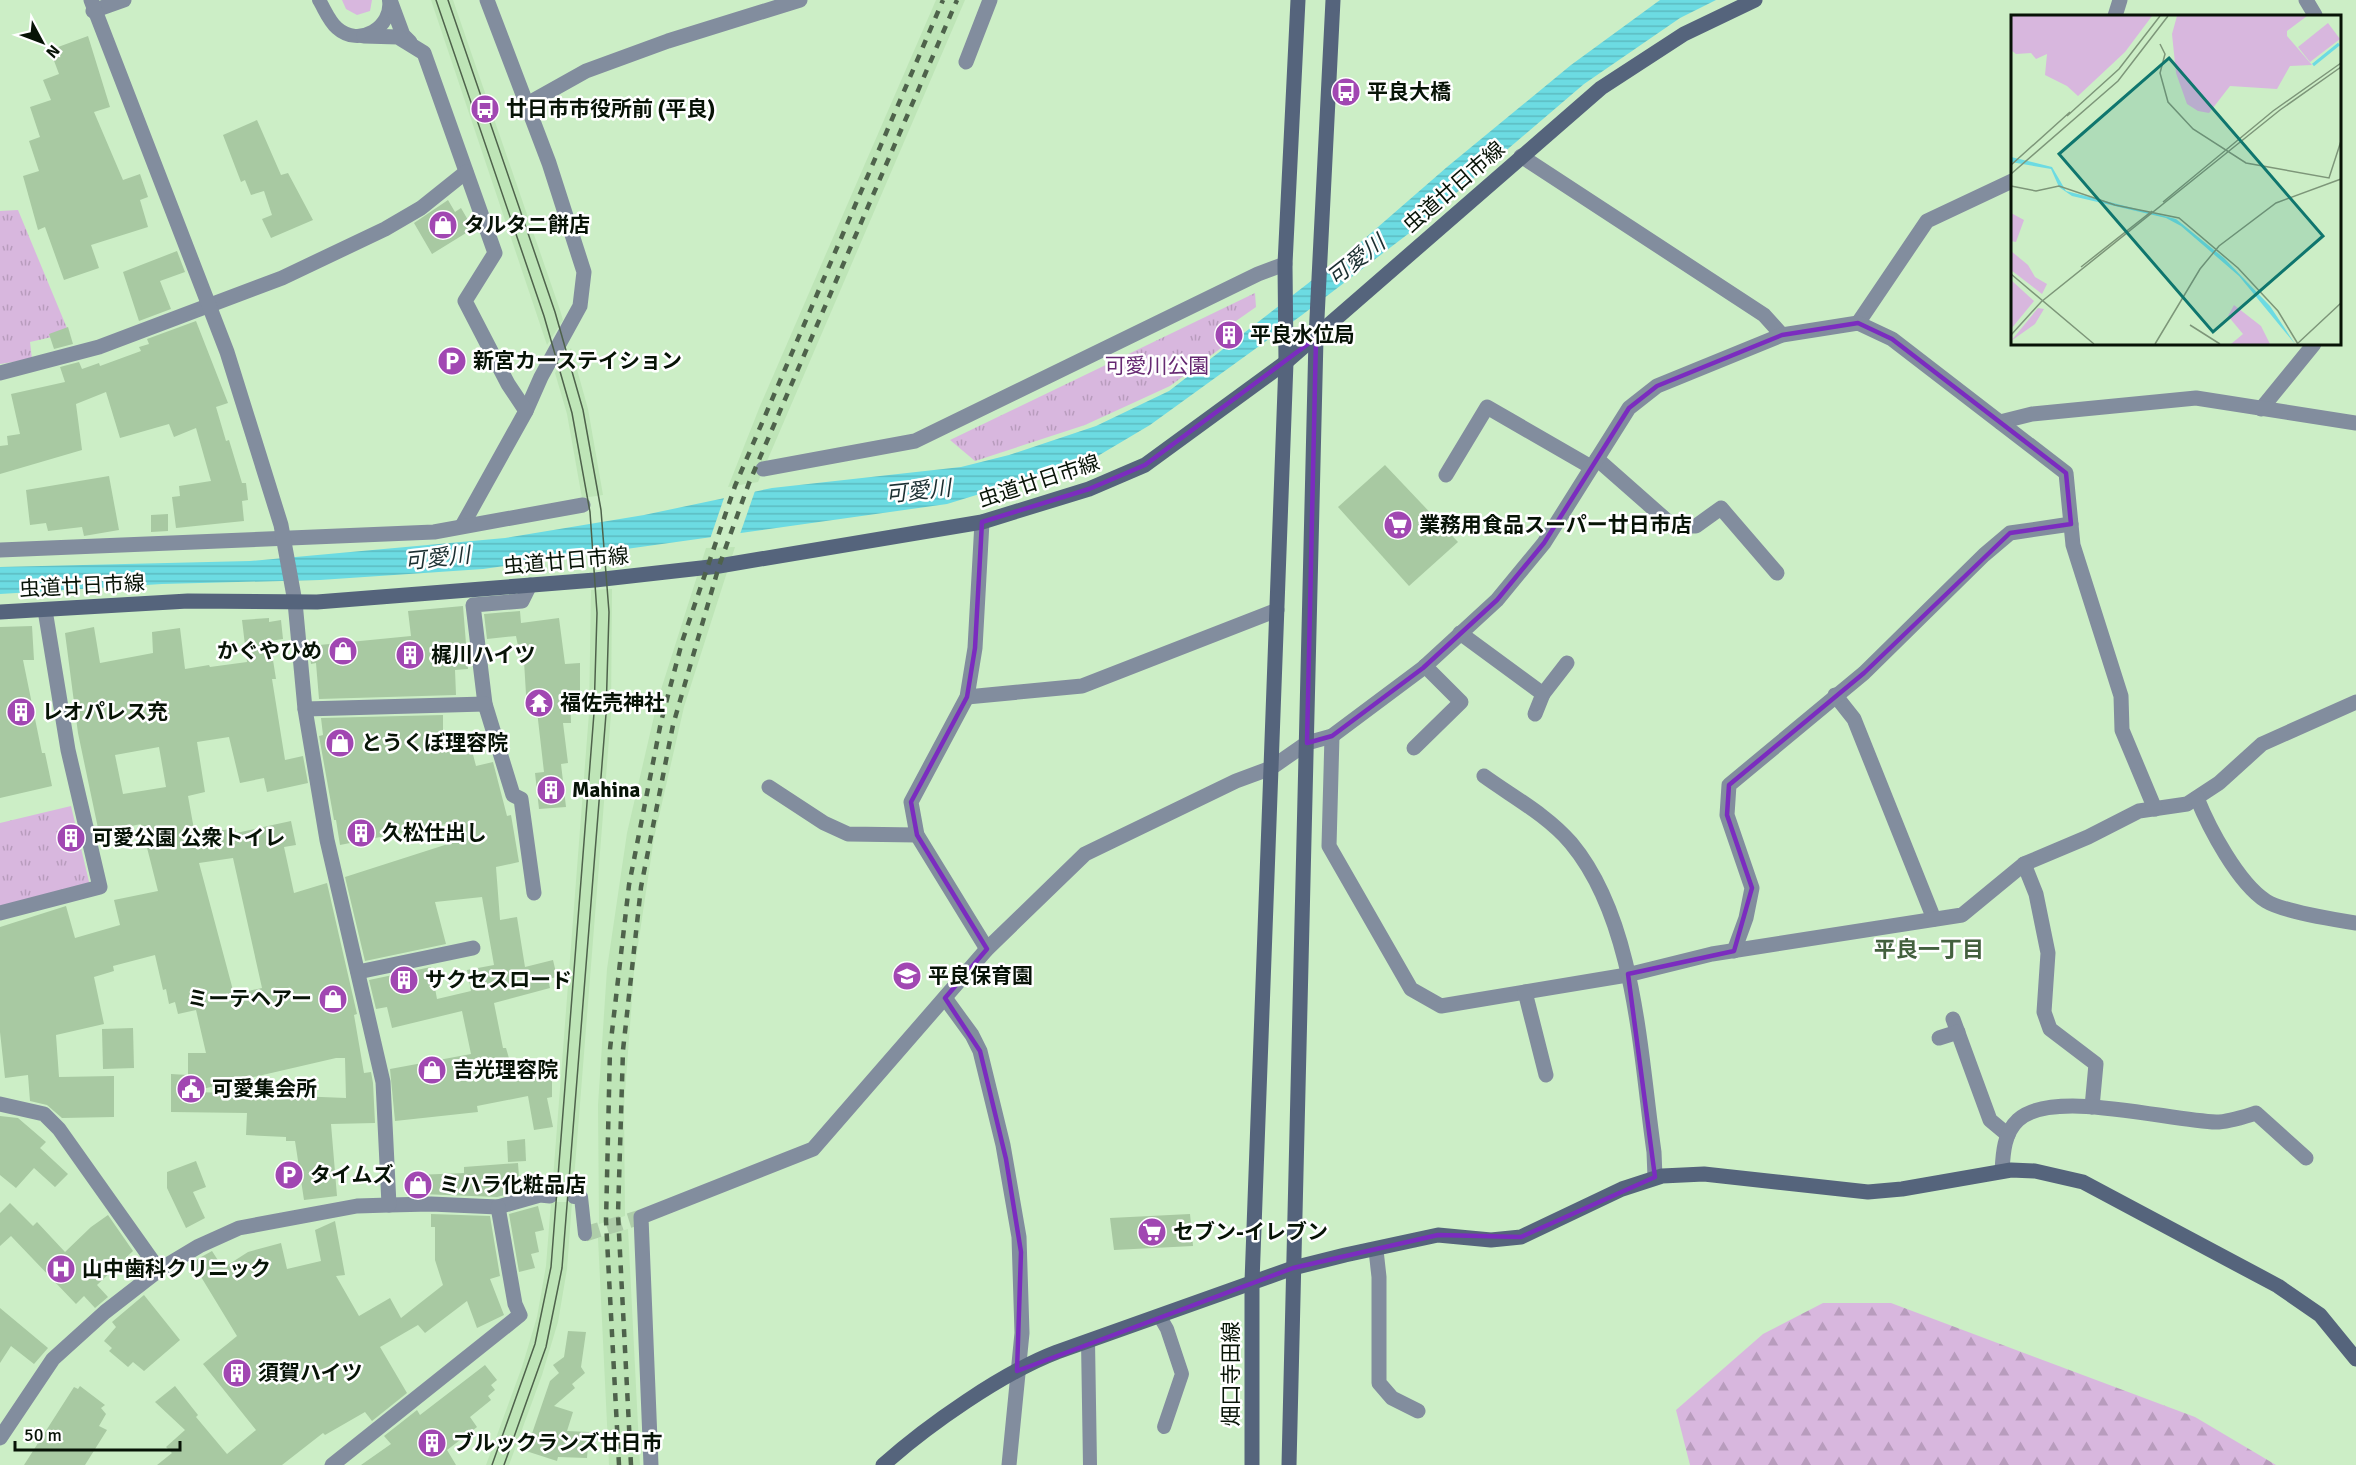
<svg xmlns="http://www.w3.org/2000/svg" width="2356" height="1465" font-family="Signika,'Noto Sans JP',sans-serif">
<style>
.built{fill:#bee5b7}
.green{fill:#d8b7de}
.forest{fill:url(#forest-firs)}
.park{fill:url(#park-tufts)}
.water{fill:url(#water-rules)}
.pier{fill:#cceec6}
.building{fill:#a8c9a2;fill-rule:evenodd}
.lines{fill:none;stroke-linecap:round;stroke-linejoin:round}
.street-tunnel{stroke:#aecda9;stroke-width:15;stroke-dasharray:15 8;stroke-linecap:butt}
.lane{stroke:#828d9e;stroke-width:14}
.street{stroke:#828d9e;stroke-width:15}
.secondary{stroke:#55647c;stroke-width:15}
.tram{stroke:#4e624b;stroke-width:1.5}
.rail{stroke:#4e624b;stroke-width:4.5;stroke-dasharray:8 8;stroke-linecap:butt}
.marked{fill:none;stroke:#7b2cbf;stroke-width:4.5;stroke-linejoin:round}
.labels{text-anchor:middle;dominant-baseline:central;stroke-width:5;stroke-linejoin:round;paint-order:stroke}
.poi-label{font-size:21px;font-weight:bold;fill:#071306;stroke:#fff;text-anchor:start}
.street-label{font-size:21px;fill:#071306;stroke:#fff}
.park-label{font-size:21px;fill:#662972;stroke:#fff}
.water-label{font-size:22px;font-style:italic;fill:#1c3032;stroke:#fff}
.neighbourhood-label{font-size:22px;font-weight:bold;fill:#43603e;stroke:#fff}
.inset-river{fill:none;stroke:#6cdbe2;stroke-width:3}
.inset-road{fill:none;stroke:#7d9679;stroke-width:1.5}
.view{fill:#0f766e;fill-opacity:0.15;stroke:#0f766e;stroke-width:3}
.inset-edge{fill:none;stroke:#071306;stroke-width:3}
</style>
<defs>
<pattern id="forest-firs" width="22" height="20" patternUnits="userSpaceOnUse" patternTransform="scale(1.5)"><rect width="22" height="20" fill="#d8b7de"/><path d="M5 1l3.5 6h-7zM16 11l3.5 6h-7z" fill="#b89cbd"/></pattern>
<pattern id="park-tufts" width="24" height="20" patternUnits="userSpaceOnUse" patternTransform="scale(1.5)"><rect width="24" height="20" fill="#d8b7de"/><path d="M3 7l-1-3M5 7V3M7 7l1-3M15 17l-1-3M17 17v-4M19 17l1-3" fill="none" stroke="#b89cbd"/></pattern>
<pattern id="water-rules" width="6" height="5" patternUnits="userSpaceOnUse" patternTransform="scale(1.5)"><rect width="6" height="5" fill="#6cdbe2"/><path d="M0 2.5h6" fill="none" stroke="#5cbbc0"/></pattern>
</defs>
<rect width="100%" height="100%" fill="#cceec6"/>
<g class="built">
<polygon points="431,0 453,0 560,310 563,320 547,345"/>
<polygon points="936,0 965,0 758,482 728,487 760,406"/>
<polygon points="571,348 588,409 603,495 582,498 567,414 555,373"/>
<polygon points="735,547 684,707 654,838 634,972 624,1106 625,1216 599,1224 598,1105 607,969 627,833 658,699 706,548"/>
<polygon points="612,589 611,714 573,1192 552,1192 589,713 591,590"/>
<polygon points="551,1202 572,1202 567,1269 558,1322 542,1375 509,1465 486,1465 522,1367 537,1317 546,1266"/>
<polygon points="628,1229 640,1465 609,1465 598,1238"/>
</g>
<polygon class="green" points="342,0 372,0 370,11 357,15 346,9"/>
<polygon class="forest" points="1823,1303 1891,1303 2195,1417 2276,1465 1690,1465 1676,1410 1763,1334"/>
<g class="park">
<polygon points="18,210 69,333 30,342 32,359 0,364 0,211"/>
<polygon points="1255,293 1256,307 1216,335 1221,348 1170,386 1085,425 975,461 950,440"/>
<polygon points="71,806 90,886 0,910 0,823"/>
</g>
<polygon class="water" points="1660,0 1716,0 1680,18 1584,84 1408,234 1302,315 1150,425 1091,460 947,504 483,569 320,580 162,584 0,594 0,567 250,561 505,538 644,515 772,488 961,467 1009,455 1096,426 1169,391 1355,247 1447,167 1571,65"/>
<polygon class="pier" points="756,488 739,537 709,542 725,495"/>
<g class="building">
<polygon points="88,36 110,107 94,112 123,180 140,174 148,197 140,200 148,227 91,245 99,268 64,280 45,227 38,230 23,176 39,171 29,141 40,137 30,107 51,100 43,80 59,74 50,50"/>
<polygon points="257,120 281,175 288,173 313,220 271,238 262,219 272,215 264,191 251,195 245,180 241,182 223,135"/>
<polygon points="448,200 455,212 461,208 472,227 465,231 466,233 432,254 414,223"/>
<polygon points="177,251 185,272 160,281 171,309 139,321 123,272"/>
<polygon points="196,321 228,403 216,407 226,441 229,440 242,483 246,483 248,500 242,501 244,521 176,528 172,497 180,496 179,486 211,481 196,428 174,437 169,424 120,438 106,392 76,404 82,450 0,474 0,446 8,445 7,436 20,434 11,394 65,382 60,367 79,362 82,369 99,363 100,366 141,351 139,347 149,344 147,339"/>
<polygon points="68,327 73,344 54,349 49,334"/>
<polygon points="1385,465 1458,542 1409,586 1338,507"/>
<polygon points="109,476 119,530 84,536 82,527 48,531 46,523 30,525 26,490"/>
<polygon points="168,514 168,531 151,532 151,515"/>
<polygon points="463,606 468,669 455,670 456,695 319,699 316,663 311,664 309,646 411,636 408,611"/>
<polygon points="520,611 521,623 559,618 565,664 580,663 580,697 570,698 571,723 563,723 568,763 561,764 566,807 539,809 535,773 544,772 537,711 527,711 524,661 521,661 516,636 487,639 484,614"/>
<path d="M269 618V622L281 620 283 639 270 641 276 679H272L285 760 303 756 308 783 267 792 264 778 240 783 229 737 197 742 205 792 188 796 195 835 235 828 236 833 291 821 296 845 284 847 294 893 327 883 357 1014 354 1015 364 1073 371 1072 373 1083 375 1123 331 1124 337 1196 304 1200 295 1141H286V1137L246 1135 247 1113 171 1112V1074L188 1075V1053H206L196 1010 178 1014 175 1002 169 1004 166 989 163 990 155 955 113 966 114 971 94 977 104 1024 56 1035 59 1077 114 1076V1117L62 1118 47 1105 30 1101 28 1075 5 1078 0 1032V927L66 906 75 938 120 925 114 900 158 891 141 824 99 833 78 733 65 633 94 627 100 663 153 653 152 632 180 628 185 669 209 665 210 667 247 662 242 620ZM159 747 166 787 123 794 115 755ZM233 858 262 988 234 994 199 863ZM336 1058H345L346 1098 198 1092V1090Z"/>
<polygon points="32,626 34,660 23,660 42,753 45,753 52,786 0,798 0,627"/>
<polygon points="443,715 443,749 470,743 476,766 493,762 507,816 511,815 519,862 496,867 500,920 517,917 525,967 553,960 557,977 548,979 550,988 494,1003 503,1048 506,1048 515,1079 552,1070 552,1097 547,1098 553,1127 534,1130 528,1096 477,1106 478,1112 395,1121 390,1069 471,1054 462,1011 392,1028 387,1007 376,1009 369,980 431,967 437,999 471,991 467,970 494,965 482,897 435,902 446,944 365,961 345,877 451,843 446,824 340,845 336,820 334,820 319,736 323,735 321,718"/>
<polygon points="133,1028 134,1068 103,1069 102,1029"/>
<polygon points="0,1116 18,1118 46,1142 40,1148 68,1174 55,1187 34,1168 16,1188 0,1175"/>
<polygon points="525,1139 526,1161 508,1162 507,1141"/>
<polygon points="196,1161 206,1187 193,1192 205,1218 186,1228 167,1188 167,1172"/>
<polygon points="518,1163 520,1191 497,1197 421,1194 416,1175 464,1173 464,1167"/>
<polygon points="10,1203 33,1226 37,1222 65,1252 91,1227 108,1215 133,1251 97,1285 108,1297 95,1308 84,1296 76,1304 11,1236 0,1246 0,1213"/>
<polygon points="538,1206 544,1230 535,1232 539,1252 531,1254 535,1268 519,1272 509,1214"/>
<polygon points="431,1214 490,1216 500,1276 490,1279 504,1315 477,1328 467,1301 425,1333 418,1325 380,1347 407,1393 372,1421 365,1412 325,1435 323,1433 282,1465 157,1465 172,1453 166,1447 185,1430 155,1402 175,1386 198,1415 196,1417 227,1454 256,1430 203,1364 237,1336 192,1262 212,1251 223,1268 248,1252 281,1243 287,1269 321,1261 315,1230 335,1221 345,1275 336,1276 359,1316 390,1298 401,1318 443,1285 435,1260 435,1227 431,1227"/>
<polygon points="1190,1214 1193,1246 1114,1250 1110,1218"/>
<polygon points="144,1295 180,1340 144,1371 133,1362 128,1367 109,1351 112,1348 104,1341 116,1327 112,1322"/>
<polygon points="0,1308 48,1348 34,1364 11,1346 0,1363"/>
<polygon points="568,1331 586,1332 581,1367 585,1373 572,1384 575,1388 554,1406 573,1412 567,1431 589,1432 587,1458 558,1457 557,1461 526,1451 550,1381 559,1373 553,1365 564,1357"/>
<polygon points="485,1365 497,1380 491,1385 495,1390 488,1396 491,1400 470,1417 477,1427 447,1450 456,1465 361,1465 391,1444 384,1436 417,1410 420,1415"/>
<polygon points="80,1386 105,1405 101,1408 106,1414 99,1426 107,1430 85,1465 24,1465 74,1387 78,1389"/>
</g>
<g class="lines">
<polyline class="street-tunnel" points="585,1234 641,1217"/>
<g class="lane">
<path d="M319 0C325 10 329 21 337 28 359 48 393 27 389 0"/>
<polyline points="574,1197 581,1197 585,1234"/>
<polyline points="1160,1317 1167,1329 1182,1374 1164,1427"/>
<polyline points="1088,1341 1090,1465"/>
</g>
<g class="street">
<polyline points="390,0 403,35 410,42"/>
<polyline points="487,0 549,163 584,272 580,306 541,377 526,411"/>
<polyline points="2306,0 2315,15"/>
<polyline points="93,11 124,0"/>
<polyline points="2115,16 2120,0"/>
<polyline points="364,36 398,37 424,53 495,253 465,301 508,384 526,411 462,526"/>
<polyline points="966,62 990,0"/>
<polyline points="527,104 586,71 668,41 800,0"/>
<polyline points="1521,156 1764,315 1782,335"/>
<polyline points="1858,323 1927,221 2012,181"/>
<polyline points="0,373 99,347 282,278 385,229 421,208 466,172"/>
<polyline points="2261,409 2314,344"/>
<polyline points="2000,422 2032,414 2196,398 2356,423"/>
<polyline points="1597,459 1673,526 1696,526 1721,508 1777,573"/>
<polyline points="763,469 915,441 1258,274 1285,264"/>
<polyline points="1446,475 1487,407 1591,467"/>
<polyline points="982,522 975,648 967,697 911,802 917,835 987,949"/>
<polyline points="0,550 434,532 583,505"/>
<polyline points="530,585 522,601 473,605 485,704 513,795 521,799 534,893"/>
<polyline points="1460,633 1543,694 1567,663"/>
<polyline points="1835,695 1854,719 1934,919"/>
<polyline points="967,697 1082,686 1277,610"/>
<polyline points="305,709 485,704"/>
<polyline points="1535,714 1543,694"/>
<polyline points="1332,736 1329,846 1411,989 1441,1006 1627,975 1712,954 1962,915 2024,864 2088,837 2139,811 2187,804 2219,783 2262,744 2356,702"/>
<polyline points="1414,748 1461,702 1425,666"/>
<path d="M1484 776C1513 797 1547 815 1571 843 1636 921 1640 1055 1654 1152L1655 1177"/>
<polyline points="769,787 824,823 848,834 917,835"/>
<path d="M2197 798C2209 828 2238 883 2266 901 2282 911 2336 920 2356 923"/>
<polyline points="2024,864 2036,894 2048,953 2044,1012 2050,1029 2096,1064 2092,1107"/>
<polyline points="0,913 100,887 68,750 45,610"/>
<polyline points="1734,951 1746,918 1752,888 1727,815 1729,785 1864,673 1984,555 2010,533 2071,524"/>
<polyline points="358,972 473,948"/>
<polyline points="1525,992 1546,1075"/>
<polyline points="945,998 972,1035 980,1051 1003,1145 1019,1237 1022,1333 1009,1465"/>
<polyline points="1953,1019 1990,1120 2008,1135"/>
<polyline points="1939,1038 1958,1032"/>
<polyline points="0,1104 44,1114 59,1129 159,1270"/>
<path d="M2002 1171C2003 1153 2004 1133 2018 1120 2052 1088 2170 1121 2216 1122 2229 1122 2243 1117 2256 1113L2306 1158"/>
<polyline points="389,1205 431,1204 498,1207 540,1195 550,1196"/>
<polyline points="1376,1250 1379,1277 1379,1383 1392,1398 1418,1411"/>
<polyline points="0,1438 53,1359 105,1312 159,1270 199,1246 239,1228 357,1206 389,1205 383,1082 327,840 305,709 295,602 281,525 227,352 91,0"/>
<polyline points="332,1465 520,1315 515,1304 498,1207"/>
<polyline points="651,1465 641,1217 813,1149 987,949 1085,854 1236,781 1271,768 1307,743 1332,736 1423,668 1497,600 1544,543 1629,408 1657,386 1782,335 1858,323 1892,339 2066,473 2073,545 2121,696 2122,730 2155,809"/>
</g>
<g class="secondary">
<polyline points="0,612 188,601 317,602 595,580 719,566 982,522 1089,489 1145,465 1286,362 1601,88 1684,34 1755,0"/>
<path d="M883 1465C928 1425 1002 1373 1057 1352L1293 1268 1345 1255 1438 1235 1491 1240 1521 1237 1622 1189 1662 1176 1704 1174 1868 1192 1902 1189 2011 1170 2035 1171 2083 1182 2278 1286 2320 1315 2356 1359"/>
<polyline points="1252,1465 1252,1282 1286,362 1285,264 1298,0"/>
<polyline points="1289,1465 1316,338 1333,0"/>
</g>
<g class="tram">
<polyline points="436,0 544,316 572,413 590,512 597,613 594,713 551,1267 535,1344 492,1465"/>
<polyline points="448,0 555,312 583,410 601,510 609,612 606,714 562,1268 546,1347 504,1465"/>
</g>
<g class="rail">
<polyline points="619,1465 606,1221 610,1049 629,885 661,722 682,642 735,486 943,0"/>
<polyline points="631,1465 618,1214 623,1050 641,887 673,725 719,566 749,483 957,0"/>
</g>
</g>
<path class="marked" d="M1858 323 1892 339 2066 473 2071 524 2010 533 1864 673 1729 785 1727 815 1752 888 1734 951 1628 974 1655 1177 1521 1237 1438 1235 1293 1268 1017 1371 1021 1252 1006 1159 980 1051 945 998 987 949 917 835 911 802 967 697 975 648 982 522 1089 489 1145 465 1316 338 1307 743 1332 736 1423 668 1497 600 1544 543 1629 408 1657 386 1782 335Z"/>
<defs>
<g id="bus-disc" transform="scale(1.5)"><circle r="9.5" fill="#a147b2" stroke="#fff"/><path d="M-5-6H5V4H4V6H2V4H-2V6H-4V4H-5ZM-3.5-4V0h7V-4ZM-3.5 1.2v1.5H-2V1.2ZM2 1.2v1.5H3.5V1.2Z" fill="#fff"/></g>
<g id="shop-disc" transform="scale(1.5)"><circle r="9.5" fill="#a147b2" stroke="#fff"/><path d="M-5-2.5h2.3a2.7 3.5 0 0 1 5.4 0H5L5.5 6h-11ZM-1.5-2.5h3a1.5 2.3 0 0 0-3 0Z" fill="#fff"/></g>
<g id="building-disc" transform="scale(1.5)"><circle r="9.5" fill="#a147b2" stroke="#fff"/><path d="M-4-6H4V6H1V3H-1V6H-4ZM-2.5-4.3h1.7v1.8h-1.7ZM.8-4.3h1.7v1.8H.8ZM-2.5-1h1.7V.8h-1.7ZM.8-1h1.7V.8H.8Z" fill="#fff"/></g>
<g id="parking-disc" transform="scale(1.5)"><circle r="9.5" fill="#a147b2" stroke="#fff"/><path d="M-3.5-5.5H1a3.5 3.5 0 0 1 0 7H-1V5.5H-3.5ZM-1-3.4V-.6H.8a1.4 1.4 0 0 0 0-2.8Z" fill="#fff"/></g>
<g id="supermarket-disc" transform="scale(1.5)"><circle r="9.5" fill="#a147b2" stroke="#fff"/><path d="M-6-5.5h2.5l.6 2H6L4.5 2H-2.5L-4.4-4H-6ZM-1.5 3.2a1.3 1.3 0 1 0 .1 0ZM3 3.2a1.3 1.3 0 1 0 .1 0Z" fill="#fff"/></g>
<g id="temple-disc" transform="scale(1.5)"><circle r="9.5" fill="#a147b2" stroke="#fff"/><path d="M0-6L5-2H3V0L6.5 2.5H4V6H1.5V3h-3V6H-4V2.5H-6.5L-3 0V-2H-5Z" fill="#fff"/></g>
<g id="school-disc" transform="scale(1.5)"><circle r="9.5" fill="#a147b2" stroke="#fff"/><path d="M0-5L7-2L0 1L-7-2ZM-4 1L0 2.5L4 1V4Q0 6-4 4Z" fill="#fff"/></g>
<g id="civic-disc" transform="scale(1.5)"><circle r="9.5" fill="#a147b2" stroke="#fff"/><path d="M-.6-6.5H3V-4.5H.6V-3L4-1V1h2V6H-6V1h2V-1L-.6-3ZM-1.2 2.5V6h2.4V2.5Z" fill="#fff"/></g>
<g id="hospital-disc" transform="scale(1.5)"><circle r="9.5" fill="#a147b2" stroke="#fff"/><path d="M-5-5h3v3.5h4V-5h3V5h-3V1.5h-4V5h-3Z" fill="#fff"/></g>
</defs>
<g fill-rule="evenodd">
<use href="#bus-disc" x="1346" y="92"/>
<use href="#bus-disc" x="485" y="109"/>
<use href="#shop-disc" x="443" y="225"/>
<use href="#building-disc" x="1229" y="335"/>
<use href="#parking-disc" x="452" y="361"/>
<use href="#supermarket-disc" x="1398" y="525"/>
<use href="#shop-disc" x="343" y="651"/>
<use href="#building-disc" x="410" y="655"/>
<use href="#temple-disc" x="539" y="703"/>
<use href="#building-disc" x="21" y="712"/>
<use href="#shop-disc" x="340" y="743"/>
<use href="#building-disc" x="551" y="790"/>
<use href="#building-disc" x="361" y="833"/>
<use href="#building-disc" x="71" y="838"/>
<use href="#school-disc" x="907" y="976"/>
<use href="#building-disc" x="404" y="980"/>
<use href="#shop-disc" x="333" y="999"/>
<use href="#shop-disc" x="432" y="1070"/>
<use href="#civic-disc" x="191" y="1089"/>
<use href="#parking-disc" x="289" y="1175"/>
<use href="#shop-disc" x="418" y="1185"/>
<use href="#supermarket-disc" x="1152" y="1232"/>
<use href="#hospital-disc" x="61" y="1269"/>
<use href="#building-disc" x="237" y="1373"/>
<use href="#building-disc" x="432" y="1443"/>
</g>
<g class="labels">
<g class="poi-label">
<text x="1367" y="92">平良大橋</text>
<text x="506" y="109">廿日市市役所前 (平良)</text>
<text x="464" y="225">タルタニ餅店</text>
<text x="1250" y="335">平良水位局</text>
<text x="473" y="361">新宮カーステイション</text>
<text x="1419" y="525">業務用食品スーパー廿日市店</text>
<text x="322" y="651" text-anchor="end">かぐやひめ</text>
<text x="431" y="655">梶川ハイツ</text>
<text x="560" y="703">福佐売神社</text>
<text x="42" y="712">レオパレス充</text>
<text x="361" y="743">とうくぼ理容院</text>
<text x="572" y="790">Mahina</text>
<text x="382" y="833">久松仕出し</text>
<text x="92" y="838">可愛公園 公衆トイレ</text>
<text x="928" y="976">平良保育園</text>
<text x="425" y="980">サクセスロード</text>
<text x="312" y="999" text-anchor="end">ミーテヘアー</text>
<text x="453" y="1070">吉光理容院</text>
<text x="212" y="1089">可愛集会所</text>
<text x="310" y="1175">タイムズ</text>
<text x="439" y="1185">ミハラ化粧品店</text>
<text x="1173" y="1232">セブン-イレブン</text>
<text x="82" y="1269">山中歯科クリニック</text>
<text x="258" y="1373">須賀ハイツ</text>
<text x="453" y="1443">ブルックランズ廿日市</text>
</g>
<g class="street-label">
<text transform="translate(1454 187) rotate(-41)">虫道廿日市線</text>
<text transform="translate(1039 481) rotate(-18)">虫道廿日市線</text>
<text transform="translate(566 561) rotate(-5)">虫道廿日市線</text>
<text transform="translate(82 586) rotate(-3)">虫道廿日市線</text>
<text transform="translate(1231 1374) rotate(-90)">畑口寺田線</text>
</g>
<g class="park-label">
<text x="1157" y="366">可愛川公園</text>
</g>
<g class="water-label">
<text transform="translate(1356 260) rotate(-38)">可愛川</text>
<text transform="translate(918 491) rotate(-6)">可愛川</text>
<text transform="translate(437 558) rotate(-6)">可愛川</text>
</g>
<g class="neighbourhood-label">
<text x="1929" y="949">平良一丁目</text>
</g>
</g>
<g transform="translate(2011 15)">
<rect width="330" height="330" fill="#cceec6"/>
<path d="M317 8 329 24 299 47 287 32ZM0 198 13 205 5 227 0 226Z" fill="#d8b7de"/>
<path d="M0 1H141L114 37 67 81 56 71 34 60 36 39 25 44 20 38 5 39 0 35ZM166 1H296L276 16V21L301 50 279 51 266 74 219 71 198 98 187 96 176 89 165 58 161 19Z" fill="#d8b7de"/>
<path d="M0 236 17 250 24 262 36 269 31 279 0 255ZM0 265 23 286 0 314ZM223 290 250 311 259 329H220L232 319 217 301ZM27 293 33 294 24 309 0 326Z" fill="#d8b7de"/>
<path d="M0 142 41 152 55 176 165 204 213 243 259 291 284 329 228 261 170 211 155 203 61 181 48 172 40 154 0 147Z" fill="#6cdbe2"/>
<path class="inset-river" d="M302 50 328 29"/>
<path class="inset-road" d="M149 29 154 39 149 58 157 87 182 114 235 148 318 163 330 126M56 101 108 54 149 1M0 150 59 97M0 159 107 66 157 1M0 171 25 176 48 171 104 190 168 203 227 253 267 296 287 329M152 187 262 96 330 48M70 252 141 196M0 259 83 329M179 310 209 329M0 320 30 287 269 95 330 52M144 329 189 254 208 231 265 188 330 164M286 329 330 288"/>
<path class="view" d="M158 43 312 221 202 317 48 139Z"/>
<rect width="330" height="330" class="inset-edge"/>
</g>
<g transform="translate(42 42) rotate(131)" stroke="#ffffff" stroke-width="4.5" paint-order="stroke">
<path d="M0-4.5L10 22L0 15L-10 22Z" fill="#071306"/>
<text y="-9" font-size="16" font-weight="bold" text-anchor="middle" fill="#071306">N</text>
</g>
<path d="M15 1441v9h165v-9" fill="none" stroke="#071306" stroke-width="3"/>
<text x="24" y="1441" font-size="18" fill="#071306" stroke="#ffffff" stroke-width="4.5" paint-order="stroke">50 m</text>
</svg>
